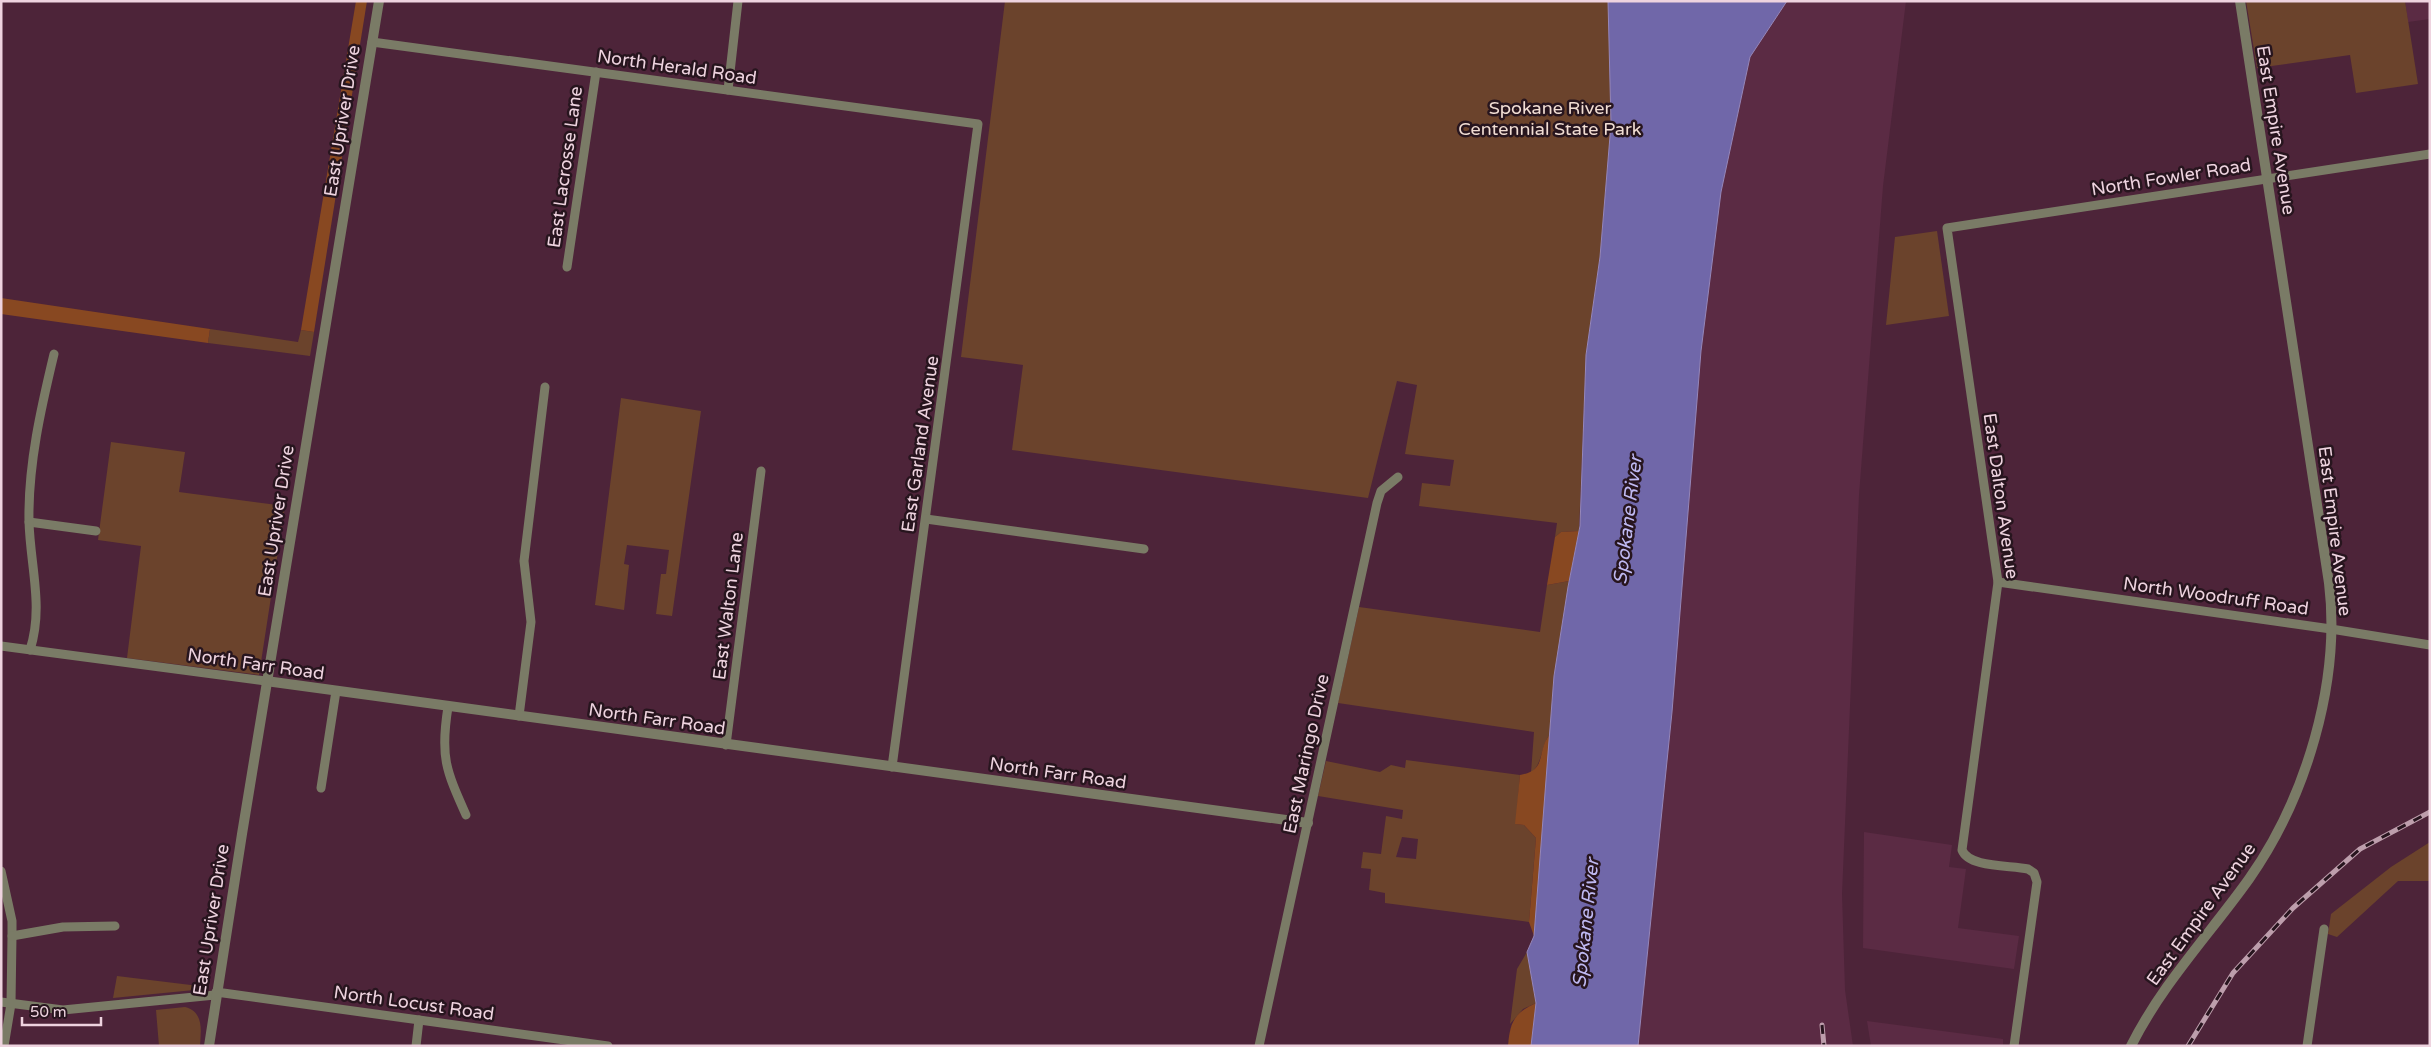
<svg xmlns="http://www.w3.org/2000/svg" width="2431" height="1047" font-family="'Varela Round',sans-serif">
<style>
.built{fill:#5b2b44}
.green{fill:#6b432c;fill-rule:evenodd}
.forest{fill:#884821}
.water{fill:#7067a9;stroke:#9687b9}
.lines{fill:none;stroke-linecap:round;stroke-linejoin:round}
.minor{stroke:#7a7b66;stroke-width:9}
.tertiary{stroke:#7a7b66;stroke-width:10}
.rail-casing{stroke:#bd9eac;stroke-width:5}
.rail{stroke:#27151e;stroke-width:3;stroke-dasharray:9;stroke-linecap:butt}
.labels{text-anchor:middle;dominant-baseline:central;stroke-width:5;stroke-linejoin:round;paint-order:stroke}
.street-label{font-size:18px;fill:#eed3df;stroke:#27151e}
.park-label{font-size:18px;fill:#f1ddd3;stroke:#27151e}
.water-label{font-size:19px;font-style:italic;fill:#bfb9f2;stroke:#27151e}
</style>
<rect width="100%" height="100%" fill="#4d2439"/>
<g class="built">
<polygon points="1787,1 1906,1 1883,186 1859,495 1842,894 1845,990 1853,1046 1638,1046 1672,712 1701,351 1721,192 1750,57"/>
<polygon points="2405,1 2430,1 2430,19 2408,22"/>
<polygon points="1864,832 1952,845 1949,867 1966,869 1958,928 2019,936 2014,969 1863,948"/>
<polygon points="1867,1021 2003,1039 2003,1046 1871,1046"/>
</g>
<g class="green">
<polygon points="1005,1 1608,1 1611,124 1600,257 1586,355 1579,531 1561,532 1555,537 1557,523 1419,506 1422,483 1450,486 1454,460 1405,454 1417,385 1397,381 1368,498 1012,450 1023,365 961,357"/>
<polygon points="2246,1 2405,1 2418,84 2356,93 2350,55 2257,68"/>
<polygon points="1937,231 1949,316 1886,325 1895,237"/>
<polygon points="210,329 298,342 301,330 314,332 310,356 208,343"/>
<polygon points="621,398 701,411 672,616 656,614 661,574 666,574 669,550 627,545 624,564 629,565 624,610 595,605"/>
<polygon points="111,442 185,452 179,492 285,506 259,675 127,658 141,546 98,540"/>
<path d="M1569 581 1554 676 1551 733C1540 745 1544 762 1531 773L1534 732 1338 703 1359 607 1540 632 1547 585Z"/>
<path d="M1406 760 1520 775 1516 824 1524 825 1536 838 1529 922 1385 903V893L1369 890 1371 869 1361 868 1363 852 1381 854 1386 816 1402 819 1403 810 1318 796 1326 761 1380 772 1391 765 1405 768ZM1402 837 1418 839 1416 859 1396 857Z"/>
<polygon points="2430,842 2430,881 2398,881 2337,937 2328,934 2331,914 2391,867"/>
<polygon points="1527,952 1536,1003 1523,1009 1510,1024 1517,969"/>
<polygon points="117,976 199,986 194,990 113,998"/>
<path d="M185 1007C204 1012 201 1030 200 1046H159L156 1010Z"/>
</g>
<g class="forest">
<polygon points="356,1 367,1 314,332 301,330"/>
<polygon points="1,298 210,329 208,343 1,314"/>
<polygon points="1579,531 1569,581 1547,585 1555,537 1561,532"/>
<path d="M1551 733 1534 936 1529 922 1536 838 1524 825 1515 824 1520 775C1549 770 1535 751 1551 733Z"/>
<path d="M1536 1003 1531 1046H1508C1510 1022 1514 1013 1536 1003Z"/>
</g>
<polygon class="water" points="1608,1 1787,1 1750,57 1721,192 1701,351 1672,712 1638,1046 1531,1046 1536,1003 1527,952 1534,936 1554,676 1568,587 1580,526 1586,355 1600,257 1611,124"/>
<g class="lines">
<g class="minor">
<polyline points="372,42 978,124 892,767"/>
<polyline points="728,90 738,1"/>
<polyline points="567,267 596,72"/>
<polyline points="926,519 1144,549"/>
<polyline points="29,522 96,531"/>
<polyline points="1998,582 2331,629 2430,645"/>
<polyline points="1,646 266,681"/>
<path d="M30 650C44 607 30 565 29 521 28 465 41 408 54 354"/>
<path d="M448 707C440 757 446 770 466 815"/>
<polyline points="519,716 531,622 524,561 545,387"/>
<polyline points="726,745 761,471"/>
<polyline points="321,788 336,691"/>
<polyline points="1,871 12,921 12,936 11,1004 4,1046"/>
<polyline points="12,936 63,927 115,926"/>
<polyline points="216,992 608,1046"/>
<polyline points="1,1002 63,1010 215,995"/>
<polyline points="416,1046 419,1020"/>
<polyline points="1259,1046 1377,503 1381,491 1398,477"/>
<path d="M2014 1046 2037 882 2034 873 2028 869C2011 865 1969 868 1962 850L1998 582 1947 228 2430 154"/>
<polyline points="2307,1046 2324,929"/>
</g>
<g class="tertiary">
<polyline points="266,681 1308,823"/>
<polyline points="209,1046 242,834 379,1"/>
<path d="M2131 1046C2162 984 2209 935 2249 879 2306 798 2341 682 2329 583L2240 1"/>
</g>
<g class="rail-casing">
<g id="rail">
<polyline points="1822,1025 1824,1046"/>
<polyline points="2188,1046 2233,973 2293,908 2360,849 2430,812"/>
</g>
</g>
<use href="#rail" class="rail"/>
</g>
<g class="labels">
<g class="street-label">
<text transform="translate(677 67) rotate(8)">North Herald Road</text>
<text transform="translate(342 121) rotate(-81)">East Upriver Drive</text>
<text transform="translate(2276 130) rotate(81)">East Empire Avenue</text>
<text transform="translate(565 167) rotate(-82)">East Lacrosse Lane</text>
<text transform="translate(2171 177) rotate(-9)">North Fowler Road</text>
<text transform="translate(920 444) rotate(-82)">East Garland Avenue</text>
<text transform="translate(2001 496) rotate(82)">East Dalton Avenue</text>
<text transform="translate(276 521) rotate(-81)">East Upriver Drive</text>
<text transform="translate(2335 531) rotate(83)">East Empire Avenue</text>
<text transform="translate(2216 596) rotate(8)">North Woodruff Road</text>
<text transform="translate(728 606) rotate(-83)">East Walton Lane</text>
<text transform="translate(256 664) rotate(8)">North Farr Road</text>
<text transform="translate(657 719) rotate(8)">North Farr Road</text>
<text transform="translate(1306 754) rotate(-78)">East Maringo Drive</text>
<text transform="translate(1058 773) rotate(8)">North Farr Road</text>
<text transform="translate(2201 914) rotate(-54)">East Empire Avenue</text>
<text transform="translate(211 920) rotate(-81)">East Upriver Drive</text>
<text transform="translate(414 1003) rotate(8)">North Locust Road</text>
</g>
<g class="park-label">
<text x="1550" y="108">Spokane River<tspan x="1550" dy="21">Centennial State Park</tspan></text>
</g>
<g class="water-label">
<text transform="translate(1628 520) rotate(-83)">Spokane River</text>
<text transform="translate(1586 923) rotate(-84)">Spokane River</text>
</g>
</g>
<rect width="2431" height="1047" fill="none" stroke="#eed3df" stroke-width="5"/>
<path d="M22 1017v8h79v-8" fill="none" stroke="#eed3df" stroke-width="2.5"/>
<text x="30" y="1017" font-size="15" fill="#eed3df" stroke="#27151e" stroke-width="4" paint-order="stroke">50 m</text>
</svg>
